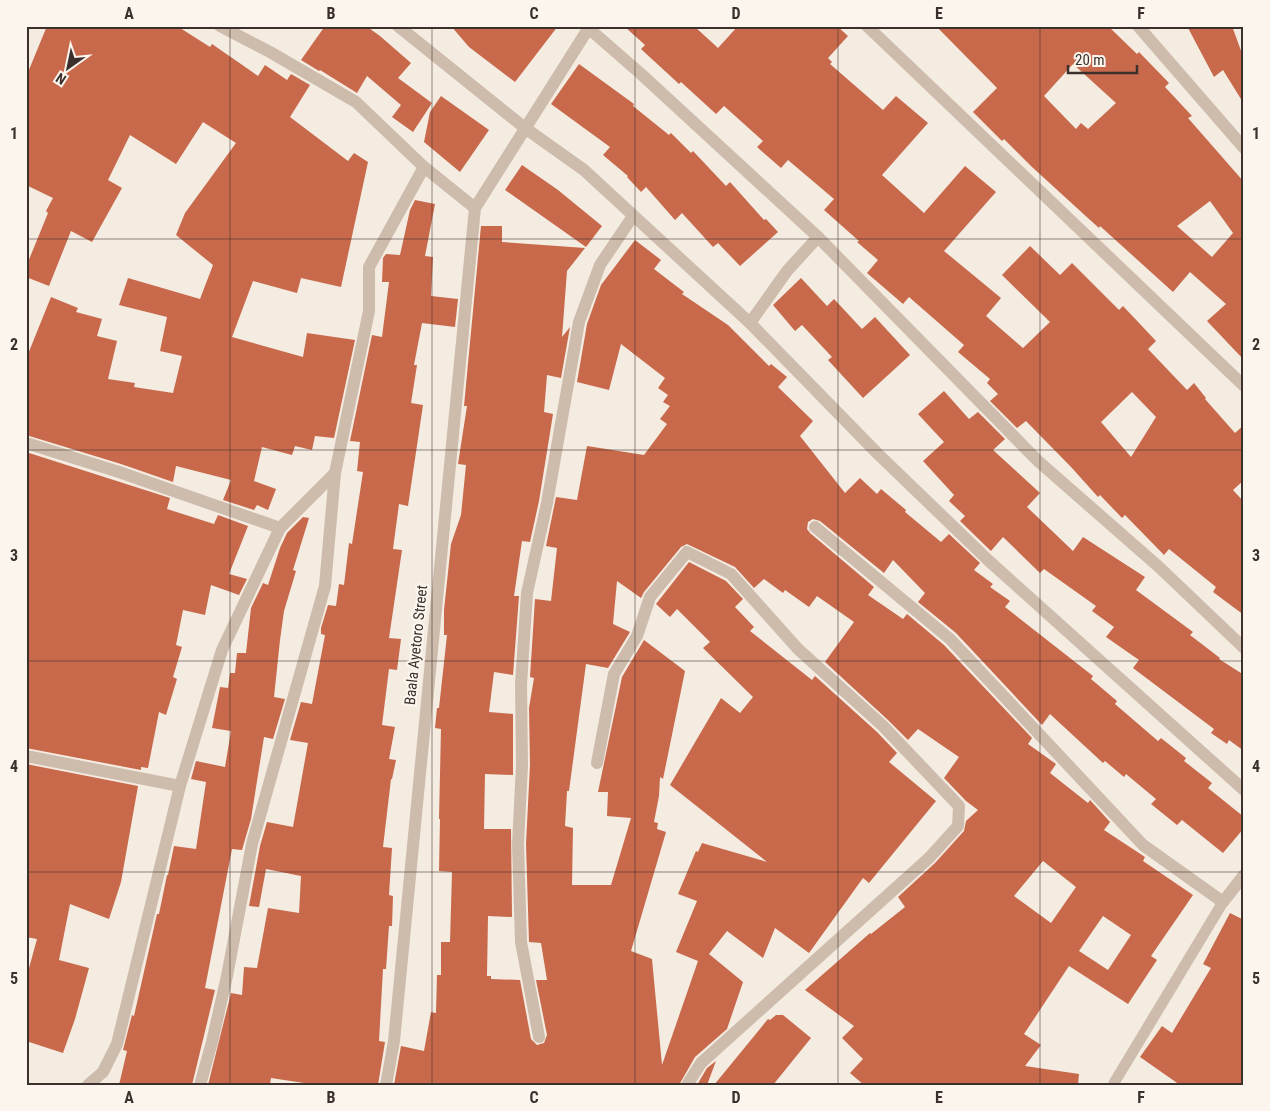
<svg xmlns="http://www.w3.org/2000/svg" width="1270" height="1111" font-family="'Roboto Condensed',sans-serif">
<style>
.building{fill:#c8694b;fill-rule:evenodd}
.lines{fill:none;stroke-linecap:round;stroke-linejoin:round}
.service{stroke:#cdbbac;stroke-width:11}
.minor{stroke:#cdbbac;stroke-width:12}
.tertiary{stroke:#cdbbac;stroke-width:12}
.grid{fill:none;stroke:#3b302b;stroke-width:1;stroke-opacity:0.55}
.labels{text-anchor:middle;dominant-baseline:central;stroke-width:4.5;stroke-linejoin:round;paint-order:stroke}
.street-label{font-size:15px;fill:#3b302b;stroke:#fbf5ee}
.neatline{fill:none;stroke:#3b302b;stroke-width:2}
.grid-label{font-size:16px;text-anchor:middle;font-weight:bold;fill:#3b302b}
</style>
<rect width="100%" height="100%" fill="#f4ebe1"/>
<g class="building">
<polygon points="47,26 177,26 210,47 212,44 258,76 265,65 287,80 291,74 310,85 290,117 348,161 354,153 368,162 341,287 301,278 297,293 253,281 232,337 303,357 307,333 355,340 334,438 315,436 312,450 295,446 292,455 262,447 254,481 276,489 268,510 257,505 254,510 223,500 231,480 176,466 173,482 121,464 26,435 26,359 51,297 78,308 76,312 102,319 97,336 117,341 108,379 135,383 134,387 173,393 182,356 160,351 167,317 119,305 128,278 200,299 213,265 176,235 185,213 236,143 203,122 176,164 130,135 108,180 122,188 92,242 71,231 49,286 26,277 26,267 48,213 46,211 53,198 26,185 26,77"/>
<polygon points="325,26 366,26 380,36 411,63 398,78 432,103 413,132 392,117 401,105 367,76 357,93 320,70 319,71 301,60"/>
<polygon points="451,26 558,26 515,82 469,47"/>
<path d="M624 26H694L718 48 738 26H837L848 36 828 58 832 62 830 64 883 110 896 96 928 123 882 175 924 213 965 166 996 192 944 251 1001 298 986 316 1023 348 1050 322 1002 275 1030 246 1060 275 1072 263 1119 310 1123 306 1156 341 1148 349 1187 390 1194 383 1206 398 1205 399 1235 433 1244 425V480L1233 490 1244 502V615L1213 592 1216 587 1169 549 1164 555 1125 515 1122 518 1100 495 1098 497 1072 468 1026 421 1017 428 990 401 998 394 987 383 990 379 958 352 964 345 909 297 903 304 867 273 878 260 857 242 859 241 824 210 834 199 788 160 781 168 757 147 763 141 724 106 716 114 681 82 679 84 641 49 645 45ZM1132 392 1156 417 1131 457 1101 422Z"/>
<path d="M936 26H1108L1137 54 1139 52 1169 83 1165 87 1192 116 1188 118 1244 182V360L1207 321 1226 304 1190 272 1173 292 1100 226 1099 228 1089 219 1032 167 1004 139 1002 141 973 112 997 88ZM1073 64 1116 103 1088 129 1081 123 1076 129 1044 96ZM1210 201 1233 233 1212 257 1177 226Z"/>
<polygon points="1187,26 1232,26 1244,59 1244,104 1223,70 1214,77"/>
<polygon points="579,64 634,104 633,106 669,135 671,133 691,153 693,151 726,186 730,182 764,220 766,219 778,232 740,266 718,243 713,247 682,213 675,220 646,187 641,192 627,177 628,176 603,155 610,147 551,104"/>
<polygon points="441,96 489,130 460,172 424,142 430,112"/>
<polygon points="522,165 558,190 602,226 586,247 505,190"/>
<polygon points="415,200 435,204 425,256 433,257 431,296 458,299 455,327 422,323 414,365 417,365 411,403 423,405 408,506 399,504 393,549 402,550 389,638 401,639 397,670 389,669 382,725 395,727 389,759 396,760 392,779 391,779 383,847 392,848 389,895 393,896 392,926 389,926 386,969 383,969 379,1041 385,1042 378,1085 317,1085 271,1078 270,1085 208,1085 231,993 242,995 244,967 257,968 268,908 299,913 301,876 266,869 259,907 249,906 260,846 267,822 293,827 308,743 290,740 301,702 312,704 325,635 321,634 321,628 328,605 336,606 339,584 344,585 349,543 352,544 363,472 357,471 360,442 350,441 372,335 382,337 389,282 382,282 383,258 386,254 400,255 410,210"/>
<path d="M481 226H502V242L585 248 567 271 562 337 570 327 561 378 547 375 544 412 553 414 539 501 530 542 522 541 514 596H519L513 675 494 672 489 712 513 714V775L485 774 484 829H511L512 917 488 916 487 976H491V979L520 980 531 1039 537 1045 544 1043 547 1035 536 980H547L541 943 529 942 526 844 530 765 529 708 534 678 530 677 535 599 551 601 557 548 546 546 556 497 577 500 587 446 644 455 667 424 660 419 670 406 663 402 668 395 658 388 665 378 621 344 609 390 577 382 587 324 601 285 635 240 661 260 654 269 684 292 682 294 728 325 769 366 771 364 787 377 778 387 813 421 800 436 845 493 860 478 877 494 881 489 906 510 905 512 941 542 949 534 980 563 974 570 993 584 990 587 1010 601 1005 607 1093 676 1091 679 1117 701 1115 704 1158 741 1161 738 1186 758 1184 761 1212 783 1208 788 1244 817V828L1223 853 1182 820 1177 825 1151 804 1156 799 1126 774 1124 777 1105 761 1103 763 1050 714 1042 725 956 633 918 602 925 593 893 560 884 573 820 521 813 519 808 522 807 529 810 533 874 587 868 595 903 619 907 614 944 645 1032 738 1028 744 1056 764 1050 773 1088 803 1090 800 1110 822 1104 830 1145 857 1143 861 1193 895 1151 956 1157 960 1128 1004 1069 966 1024 1034 1041 1045 1025 1066 1079 1074 1078 1085H864L850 1073 863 1059 842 1038 854 1026 805 990 870 933 871 934 905 907 898 897 935 863 964 831 966 821 978 810 966 801 944 778 959 757 918 729 908 740 888 720 825 662 854 622 817 596 809 607 785 590 783 593 764 579 754 588 735 567 687 544 681 547 644 592 641 598 617 581 613 624 630 632 608 668 586 664 569 791H567L565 826 573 828 572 885H611L631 818 607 816 608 792H598L622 677 644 640 685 671 663 779 660 777 659 796 654 822 658 823 657 829 666 832 631 951 652 959 662 1065 698 961 676 952 697 901 678 894 696 851 698 852 702 843 767 862 670 785 721 698 740 713 753 697 703 648 710 642 677 609 670 617 656 604 689 562 726 581 743 599 735 607 754 627 750 631 812 680 815 676 877 732 897 753 889 762 936 801 869 883 863 878 809 953 775 928 763 958 727 931 709 954 743 982 727 1029 695 1057 679 1085H394L401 1046 424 1051 431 1012 436 1013 437 975H441V942H450L452 872 439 871 440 819H439L441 729 435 728 437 708H439L447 635H444V610L451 544 461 515 466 465 458 464 467 406H464ZM1043 861 1076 887 1051 923 1014 896ZM1103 916 1131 935 1108 970 1079 951Z"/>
<polygon points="801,278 827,306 834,299 862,329 875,317 910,355 863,398 828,360 832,357 802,325 795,331 773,305"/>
<polygon points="944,391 969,419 978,412 1005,439 993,450 1040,493 1027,507 1073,551 1083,537 1145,577 1136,590 1193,632 1190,635 1220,658 1219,659 1244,675 1244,751 1229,740 1227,744 1211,733 1214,729 1133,668 1139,660 1106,637 1114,627 1092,611 1096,606 1044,569 1040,573 1003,537 991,551 960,521 965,516 949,501 954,495 923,461 944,442 918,414"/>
<polygon points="26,452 170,498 167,509 214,524 218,515 248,526 229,574 247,579 239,595 211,585 205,615 183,610 176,645 182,647 173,677 177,679 166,715 159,712 148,768 141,767 141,770 26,748"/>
<polygon points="303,517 309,518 293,570 296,571 284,611 280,640 274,697 285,699 273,739 264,737 251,819 242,850 232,849 205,988 215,990 192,1085 119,1085 127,1051 123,1050 132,1015 134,1016 157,914 159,914 167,875 168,875 174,846 196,849 206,782 191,779 196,761 225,767 231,731 212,728 220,687 228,688 230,673 235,673 237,653 246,653 251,608 263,583 268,585 280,548 287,533"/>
<polygon points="26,764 138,786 121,882 109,919 70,904 59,960 89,968 75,1019 63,1053 26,1041 26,979 37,939 26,937"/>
<polygon points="1230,913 1244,920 1244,1085 1180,1085 1140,1057 1162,1026 1172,1033 1211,968 1203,964"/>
<polygon points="776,1015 783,1015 811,1038 773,1085 714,1085 768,1019 770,1020"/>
<polygon points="716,1061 707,1085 697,1085 707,1068"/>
</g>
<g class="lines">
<polyline class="service" points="1114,1083 1223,902"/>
<g class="minor">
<polyline points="220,26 270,52 356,102 424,167 475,208"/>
<polyline points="398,26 525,128 584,170 750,323 878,454 989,561 1244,790"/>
<polyline points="586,26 641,74 818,237 1038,461 1159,567 1244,648"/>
<polyline points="1138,26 1244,148"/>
<polyline points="750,323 787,271 818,237"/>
<polyline points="26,443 119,472 280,528"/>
<polyline points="815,527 950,639 1143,845 1223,902 1244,875"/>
<polyline points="26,756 180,786"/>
<polyline points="597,763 614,674 637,636 650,597 687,552 731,574 798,649 883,726 959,806 958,826 929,858 701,1063 687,1085"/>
<polyline points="539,1037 521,942 518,844 522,765 521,684 527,593 547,503 579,322 600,265 633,216"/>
<polyline points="88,1085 103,1072 117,1044 180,786 222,650 280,528 335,473 369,311 369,267 424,167"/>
<polyline points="200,1085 212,1042 227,976 252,844 325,586 335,473"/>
<polyline points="386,1085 394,1041 475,208 588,29"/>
</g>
<polyline class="tertiary" points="867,26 1244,386"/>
</g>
<path class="grid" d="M230 26V1085M432 26V1085M635 26V1085M838 26V1085M1040 26V1085M26 239H1244M26 450H1244M26 661H1244M26 872H1244"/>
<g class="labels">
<g class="street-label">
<text transform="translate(416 645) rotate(-84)">Baala Ayetoro Street</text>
</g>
</g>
<rect width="1270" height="1111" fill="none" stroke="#fbf5ee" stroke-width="55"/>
<g transform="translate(68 68) rotate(213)" stroke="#fbf5ee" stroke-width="4" paint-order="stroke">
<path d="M0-4L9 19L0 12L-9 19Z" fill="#3b302b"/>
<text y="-8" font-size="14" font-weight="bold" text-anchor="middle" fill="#3b302b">N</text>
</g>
<path d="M1068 65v8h69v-8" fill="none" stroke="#3b302b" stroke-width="2.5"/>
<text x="1075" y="65" font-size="15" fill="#3b302b" stroke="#fbf5ee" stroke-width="4" paint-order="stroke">20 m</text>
<rect x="28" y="28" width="1214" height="1056" class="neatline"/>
<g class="grid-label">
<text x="129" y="19">A</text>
<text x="331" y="19">B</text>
<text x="534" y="19">C</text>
<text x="736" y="19">D</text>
<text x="939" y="19">E</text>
<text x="1141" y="19">F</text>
<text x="14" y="139">1</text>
<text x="1256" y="139">1</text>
<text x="14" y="350">2</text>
<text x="1256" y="350">2</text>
<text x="14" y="561">3</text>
<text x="1256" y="561">3</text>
<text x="14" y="772">4</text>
<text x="1256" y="772">4</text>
<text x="14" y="984">5</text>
<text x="1256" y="984">5</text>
<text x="129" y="1103">A</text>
<text x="331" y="1103">B</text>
<text x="534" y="1103">C</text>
<text x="736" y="1103">D</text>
<text x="939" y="1103">E</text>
<text x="1141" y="1103">F</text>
</g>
</svg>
